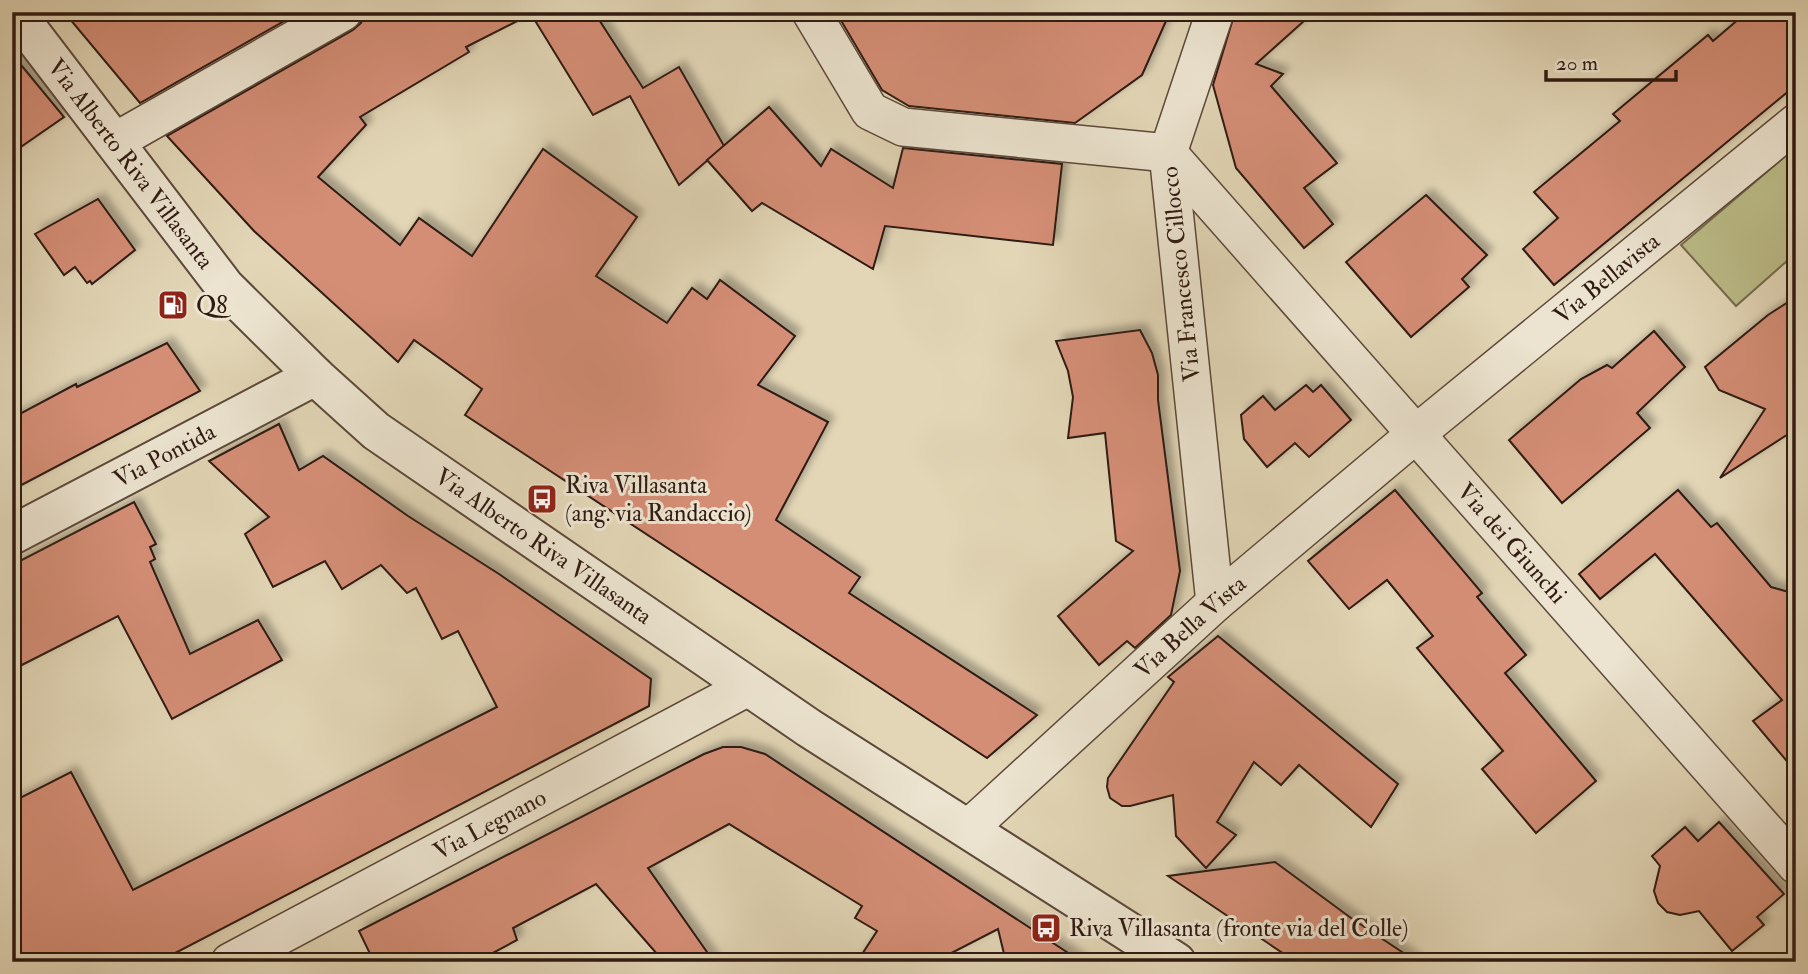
<svg xmlns="http://www.w3.org/2000/svg" width="1808" height="974" font-family="'IM FELL Double Pica',serif">
<style>
.green{fill:#bbbc88;stroke:#756b4d;stroke-width:2}
.building{fill:#d48e76;stroke:#2f1a12;stroke-width:2;filter:url(#shadow)}
.lines{fill:none;stroke-linecap:round;stroke-linejoin:round}
.minor-casing{stroke:#5c493b;stroke-width:40}
.tertiary-casing{stroke:#5c493b;stroke-width:42}
.minor{stroke:#ece4d0;stroke-width:37}
.tertiary{stroke:#ece4d0;stroke-width:38}
.labels{text-anchor:middle;dominant-baseline:central;stroke-width:6;stroke-linejoin:round;paint-order:stroke}
.street-label{font-size:24px;fill:#2f1a12;stroke:#ece4d0}
.poi-label{font-size:24px;fill:#2f1a12;stroke:#ece4d0;text-anchor:start}
</style>
<defs>
<filter id="shadow"><feDropShadow dx="6" dy="-6" stdDeviation="3.5" flood-color="#0004"/></filter>
</defs>
<rect width="100%" height="100%" fill="#e2d6b6"/>
<filter id="stains"><feTurbulence type="fractalNoise" baseFrequency=".00286" numOctaves="4"/><feColorMatrix values="0 0 0 0 .2 0 0 0 0 .09 0 0 0 0 .02 0 0 0 .5 -.17"/></filter>
<radialGradient id="worn" r=".72"><stop offset=".6" stop-color="#630" stop-opacity="0"/><stop offset="1" stop-color="#630" stop-opacity=".3"/></radialGradient>
<polygon class="green" points="1796,147 1796,253 1736,306 1681,245"/>
<g class="building">
<polygon points="64,12 300,12 140,103"/>
<polygon points="364,12 594,12 643,88 679,67 724,146 679,185 630,96 593,115 531,14 466,47 469,52 360,117 366,125 318,177 400,245 419,218 472,256 543,149 637,217 596,276 667,323 692,288 707,299 720,280 795,336 758,385 828,422 776,520 860,577 849,593 1037,715 987,758 465,415 482,389 414,340 398,362 254,231 167,136 353,30 361,23"/>
<polygon points="836,12 1170,12 1142,75 1075,123 909,106 882,90"/>
<polygon points="1235,12 1314,12 1256,64 1283,74 1271,86 1337,163 1304,188 1333,224 1304,248 1236,168 1213,85"/>
<polygon points="1747,12 1796,12 1796,85 1554,285 1523,249 1558,218 1534,192 1620,121 1613,114 1708,35 1713,41"/>
<polygon points="12,54 64,117 12,153"/>
<polygon points="769,107 821,166 831,149 893,188 903,148 1062,164 1053,245 885,226 873,269 762,203 752,211 707,160"/>
<polygon points="1426,195 1487,255 1462,279 1469,287 1411,337 1346,262"/>
<polygon points="98,199 135,250 92,284 90,281 87,283 75,267 64,275 35,234"/>
<polygon points="1796,297 1796,429 1720,478 1765,409 1719,390 1705,367 1768,315"/>
<polygon points="1140,330 1152,353 1158,375 1158,400 1180,571 1171,615 1135,648 1127,641 1099,665 1058,616 1133,551 1116,541 1105,433 1068,438 1073,397 1068,371 1056,341"/>
<polygon points="1654,331 1685,367 1637,413 1650,428 1562,503 1509,440 1581,379 1607,365 1612,368"/>
<polygon points="167,343 200,391 12,490 12,418 76,384 77,387"/>
<polygon points="1306,385 1313,392 1321,385 1351,420 1309,457 1295,443 1267,467 1244,439 1241,415 1263,396 1275,410"/>
<polygon points="279,424 299,470 323,456 408,516 499,574 651,679 649,706 158,962 12,962 12,802 71,772 133,890 497,707 458,631 442,639 416,588 407,593 381,565 342,589 325,561 273,587 245,534 269,517 209,461"/>
<polygon points="1395,490 1482,593 1477,597 1526,655 1505,673 1596,781 1536,833 1482,769 1503,751 1417,648 1433,636 1387,580 1349,609 1308,561"/>
<polygon points="1678,490 1711,527 1717,523 1771,587 1796,594 1796,772 1753,721 1782,700 1655,554 1600,599 1579,574"/>
<polygon points="134,502 156,544 150,547 155,559 150,562 190,654 258,620 282,660 172,719 118,616 12,670 12,565"/>
<polygon points="1218,636 1398,784 1371,827 1299,765 1281,785 1254,762 1217,822 1236,835 1206,868 1176,836 1173,795 1130,806 1122,806 1110,798 1107,787 1108,778 1174,682 1168,677"/>
<polygon points="723,747 741,747 765,754 1082,962 1006,962 998,929 934,962 857,962 877,931 855,918 862,906 729,824 648,868 714,962 664,962 596,884 513,928 517,940 476,962 374,962 359,931 704,754"/>
<polygon points="1719,822 1784,894 1757,917 1764,925 1732,951 1699,911 1680,915 1667,912 1658,903 1654,891 1660,866 1652,856 1685,827 1698,841"/>
<polygon points="1275,862 1351,918 1417,962 1296,962 1168,876"/>
</g>
<g class="lines">
<g class="minor-casing">
<g id="minor">
<polyline points="811,12 870,111 903,127 1168,153"/>
<polyline points="116,141 343,12"/>
<path id="s1" d="M1168 153 1796 865"/>
<polyline points="1215,603 1168,153 1215,12"/>
<path id="s2" d="M969 828 1215 603 1417 433 1796 123"/>
<path id="s3" d="M230 962 748 687"/>
</g>
</g>
<g class="tertiary-casing">
<g id="tertiary">
<path id="s4" d="M15 12 225 287 315 376 376 431 809 728 1176 962"/>
<path id="s5" d="M12 535 315 376"/>
</g>
</g>
<use href="#minor" class="minor"/>
<use href="#tertiary" class="tertiary"/>
</g>
<defs>
<g id="fuel-square" transform="scale(1.575)"><rect x="-9" y="-9" width="18" height="18" rx="4" fill="#8f2418" stroke="#ece4d0"/><path d="M-5.5-6h7V0h2V4h1.3V-2.5L3-4.5l.8-.8L6-3V5H2.5V1h-1V6h-7ZM-4.2-4.7v3.2H.2V-4.7Z" fill="#fff"/></g>
<g id="bus-square" transform="scale(1.575)"><rect x="-9" y="-9" width="18" height="18" rx="4" fill="#8f2418" stroke="#ece4d0"/><path d="M-5-6H5V4H4V6H2V4H-2V6H-4V4H-5ZM-3.5-4V0h7V-4ZM-3.5 1.2v1.5H-2V1.2ZM2 1.2v1.5H3.5V1.2Z" fill="#fff"/></g>
</defs>
<g fill-rule="evenodd">
<use href="#fuel-square" x="173" y="305"/>
<use href="#bus-square" x="542" y="499"/>
<use href="#bus-square" x="1046" y="928"/>
</g>
<g class="labels">
<g class="street-label">
<text stroke="none"><textPath href="#s4" startOffset="191">Via Alberto Riva Villasanta</textPath></text>
<text transform="translate(1181 274) rotate(-96)">Via Francesco Cillocco</text>
<text stroke="none"><textPath href="#s2" startOffset="842">Via Bellavista</textPath></text>
<text stroke="none"><textPath href="#s5" startOffset="172">Via Pontida</textPath></text>
<text stroke="none"><textPath href="#s1" startOffset="520">Via dei Giunchi</textPath></text>
<text stroke="none"><textPath href="#s4" startOffset="758">Via Alberto Riva Villasanta</textPath></text>
<text stroke="none"><textPath href="#s2" startOffset="299">Via Bella Vista</textPath></text>
<text stroke="none"><textPath href="#s3" startOffset="294">Via Legnano</textPath></text>
</g>
<g class="poi-label">
<text x="196" y="305">Q8</text>
<text x="565" y="485">Riva Villasanta<tspan x="565" dy="28">(ang. via Randaccio)</tspan></text>
<text x="1069" y="928">Riva Villasanta (fronte via del Colle)</text>
</g>
</g>
<rect width="1808" height="974" fill="none" stroke="#e2d6b6" stroke-width="42"/>
<rect x="14" y="14" width="1780" height="946" fill="none" stroke="#2f1a12" stroke-width="3.5"/>
<rect x="21" y="21" width="1766" height="932" fill="none" stroke="#2f1a12" stroke-width="2"/>
<path d="M1546 70v10h130v-10" fill="none" stroke="#2f1a12" stroke-width="3.5"/>
<text x="1556" y="70" font-size="21" fill="#2f1a12" stroke="#ece4d0" stroke-width="5" paint-order="stroke">20 m</text>
<rect width="100%" height="100%" filter="url(#stains)"/>
<rect width="100%" height="100%" fill="url(#worn)"/>
</svg>
